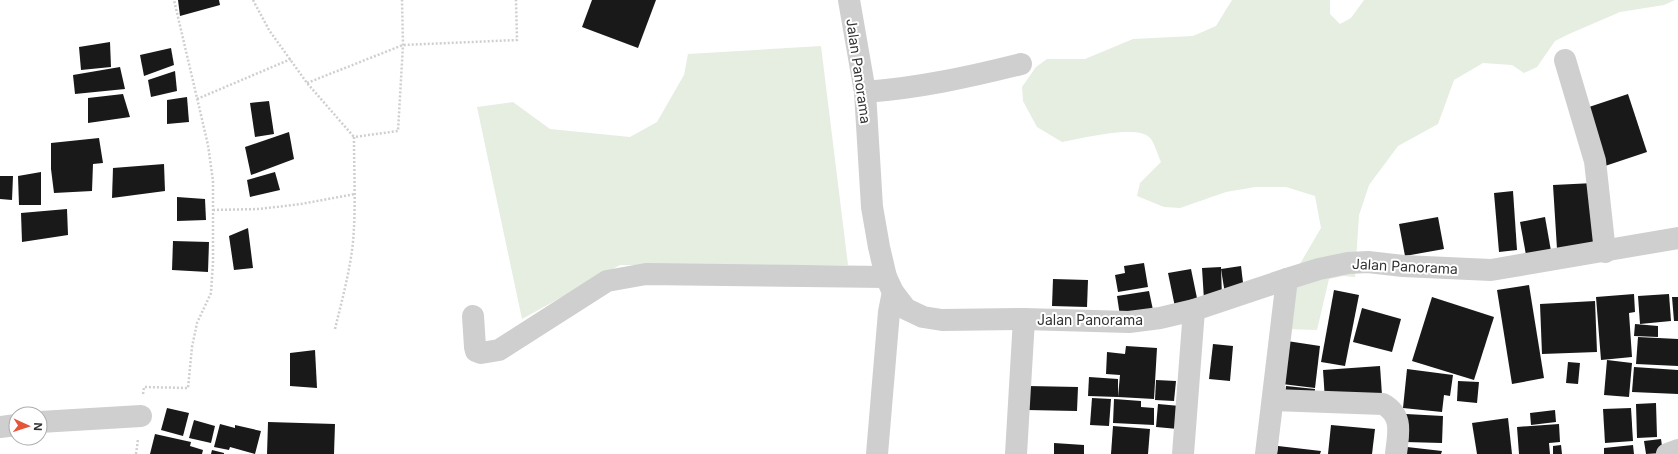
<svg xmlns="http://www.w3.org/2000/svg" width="1678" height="454" font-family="Inter,sans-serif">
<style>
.green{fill:#e5eee1}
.building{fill:#191919}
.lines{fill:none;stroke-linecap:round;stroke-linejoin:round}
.path{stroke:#cfcfcf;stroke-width:2.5;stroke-dasharray:2 2;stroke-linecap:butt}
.minor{stroke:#cfcfcf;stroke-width:22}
.labels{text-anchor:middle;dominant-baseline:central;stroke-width:4;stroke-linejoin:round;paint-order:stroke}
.street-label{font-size:14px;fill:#323232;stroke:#fff}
</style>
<rect width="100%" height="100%" fill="#fff"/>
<g class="green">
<path d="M1232 0H1330V14L1340 24 1351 18 1364 0H1675L1664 5 1620 12 1569 34 1555 41 1537 67 1524 73 1512 65 1483 63 1454 80 1438 124 1398 146 1369 185 1359 215 1355 277 1343 276 1329 279 1317 330 1284 329 1294 274 1321 228 1315 196 1286 187H1255L1226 192 1180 208 1164 207 1137 196 1140 183 1161 162C1158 155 1155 145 1151 139 1140 123 1080 139 1062 142L1037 127 1023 101 1022 87 1036 67 1047 59H1085L1133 39 1193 36 1216 26Z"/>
<polygon points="821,46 848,265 620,265 522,319 477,107 513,102 550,129 630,137 657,122 684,75 688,54"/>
</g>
<g class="building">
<polygon points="178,0 219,0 220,5 180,16"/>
<polygon points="592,0 656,0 638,48 582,27"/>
<polygon points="110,42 111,67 81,70 79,47"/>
<polygon points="171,48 174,65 144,76 140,55"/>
<polygon points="120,67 125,89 75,94 73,75"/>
<polygon points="175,71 177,91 151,97 148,80"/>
<polygon points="123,94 130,117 88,123 88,98"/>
<polygon points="1628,94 1647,152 1605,166 1586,108"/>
<polygon points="187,97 189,122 167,124 167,100"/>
<polygon points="269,101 274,134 255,137 250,103"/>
<polygon points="289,132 294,159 251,175 245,147"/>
<polygon points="99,138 103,163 93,164 92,191 54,193 51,169 51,143"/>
<polygon points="164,164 165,191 112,198 113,168"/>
<polygon points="41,172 41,205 19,205 18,176"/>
<polygon points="275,172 280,190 250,197 247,180"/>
<polygon points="0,176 13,176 12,200 0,199"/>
<polygon points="1594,183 1598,247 1557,249 1553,185"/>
<polygon points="1513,191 1517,250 1499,252 1494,193"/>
<polygon points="177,197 205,199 206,220 177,221"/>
<polygon points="67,209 68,235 22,242 21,213"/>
<polygon points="1438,217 1444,249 1405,256 1399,224"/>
<polygon points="1545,217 1551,251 1526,255 1520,222"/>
<polygon points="248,228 253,268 234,270 229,236"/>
<polygon points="173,241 209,242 208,272 172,270"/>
<polygon points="1144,263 1148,287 1118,292 1115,275 1125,273 1124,266"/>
<polygon points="1241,266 1244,291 1225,294 1221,269"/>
<polygon points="1221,267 1222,299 1204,300 1202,268"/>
<polygon points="1191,269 1198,303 1175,307 1168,273"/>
<polygon points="1053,279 1088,280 1087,307 1052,306"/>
<polygon points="1529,285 1544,378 1512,384 1497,290"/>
<polygon points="1334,290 1359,295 1345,366 1321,362"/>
<polygon points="1149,291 1153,310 1120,316 1117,296"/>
<polygon points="1634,294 1635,312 1629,313 1632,357 1601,360 1596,297"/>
<polygon points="1669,294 1671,321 1640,324 1638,296"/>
<polygon points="1432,297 1494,317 1474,380 1412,361"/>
<polygon points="1672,297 1678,297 1678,321 1674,321"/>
<polygon points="1595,301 1597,352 1542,354 1540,304"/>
<polygon points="1362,308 1401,319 1392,352 1353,342"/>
<polygon points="1635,324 1658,326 1658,337 1634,336"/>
<polygon points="1638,337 1678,339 1678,366 1636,364"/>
<polygon points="1287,341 1320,346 1315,388 1282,384"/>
<polygon points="1213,344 1233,346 1230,381 1209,379"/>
<polygon points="1126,346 1157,348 1154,399 1118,397 1120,375 1106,374 1107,352 1125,354"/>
<polygon points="315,350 317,388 290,386 290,353"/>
<polygon points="1607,360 1632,363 1629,397 1604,395"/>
<polygon points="1568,362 1580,363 1578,384 1566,383"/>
<polygon points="1380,366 1382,395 1325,400 1323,370"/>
<polygon points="1634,367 1678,370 1678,394 1632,392"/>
<polygon points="1407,369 1453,375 1450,396 1444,395 1442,412 1403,408"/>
<polygon points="1089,377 1118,379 1118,397 1088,396"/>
<polygon points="1156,380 1176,381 1174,401 1155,400"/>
<polygon points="1458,381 1479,382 1477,403 1457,401"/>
<polygon points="1028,386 1078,387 1077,411 1027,410"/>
<polygon points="1286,386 1315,389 1314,400 1285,396"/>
<polygon points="1092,398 1111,399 1109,426 1090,425"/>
<polygon points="1114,399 1141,401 1141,407 1154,408 1154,425 1113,423"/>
<polygon points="1656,403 1657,437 1637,438 1636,404"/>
<polygon points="1158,404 1180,406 1178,429 1156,427"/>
<polygon points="167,408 189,413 183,436 161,430"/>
<polygon points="1631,408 1633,441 1605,443 1603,409"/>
<polygon points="1555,410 1556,422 1531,425 1530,413"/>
<polygon points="1406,414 1443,416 1442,443 1405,442"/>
<polygon points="1508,418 1512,454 1477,454 1472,423"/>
<polygon points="194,420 215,426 211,443 189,438"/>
<polygon points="268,422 335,424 334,454 267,454"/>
<polygon points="220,424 235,428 235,425 261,431 255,454 230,447 229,450 214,447"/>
<polygon points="1559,424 1560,442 1549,443 1550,454 1519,454 1517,427"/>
<polygon points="1331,425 1375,429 1372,454 1328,454"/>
<polygon points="1113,426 1150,429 1148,454 1111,454"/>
<polygon points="155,434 191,442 190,446 203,450 202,454 150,454"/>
<polygon points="1661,439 1663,453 1646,454 1644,441"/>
<polygon points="1054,443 1084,445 1084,454 1054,454"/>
<polygon points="1561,445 1562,454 1553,454 1553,446"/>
<polygon points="1633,445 1634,454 1604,454 1604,448"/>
<polygon points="1278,446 1321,451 1320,454 1277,454"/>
<polygon points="1407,447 1442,451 1441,454 1406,454"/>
<polygon points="212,450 224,453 224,454 211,454"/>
</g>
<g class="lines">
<g class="path">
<polyline points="253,0 269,30 307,83 354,137"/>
<polyline points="307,83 403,45 517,40 516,0"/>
<polyline points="197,99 291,59"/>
<polyline points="213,210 259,209 301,204 355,194"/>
<path d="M335 329C342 300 350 271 353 242 356 207 354 172 354 137L398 131 403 45 402 0"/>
<polyline points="143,394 144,387 188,388 192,347 197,323 211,293 213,262 213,181 208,145 174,0"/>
<polyline points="136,454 138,439"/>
</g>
<g class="minor">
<polyline points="849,0 865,92 872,207 879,247 886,277 893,292 906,309 923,317 942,320 1024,319 1129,322 1160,318 1194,310 1287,279 1319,269 1348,263 1368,262 1403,266 1491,270 1678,238"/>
<polyline points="1565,60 1595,161 1605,252"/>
<path d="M865 92C919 88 969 77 1021 64"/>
<polyline points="473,316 475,347 476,351 481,353 499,350 607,281 646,274 886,277"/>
<path d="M1273 400 1383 404C1404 416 1398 434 1396 454"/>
<polyline points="40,422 141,416"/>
<polyline points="0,427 16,425"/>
<polyline points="877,454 889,312 893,292"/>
<polyline points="1016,454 1024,319"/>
<polyline points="1183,454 1194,310"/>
<polyline points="1266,454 1287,279"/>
<polyline points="1667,454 1678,450"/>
</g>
</g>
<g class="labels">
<g class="street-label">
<text transform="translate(859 71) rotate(82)">Jalan Panorama</text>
<text transform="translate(1405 266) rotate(3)">Jalan Panorama</text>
<text x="1090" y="319">Jalan Panorama</text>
</g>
</g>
<g transform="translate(28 426) rotate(93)"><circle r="19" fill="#ffffff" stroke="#adadad"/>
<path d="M0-3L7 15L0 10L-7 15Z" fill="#e45639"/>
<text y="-6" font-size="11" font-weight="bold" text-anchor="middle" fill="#323232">N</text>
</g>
</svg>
